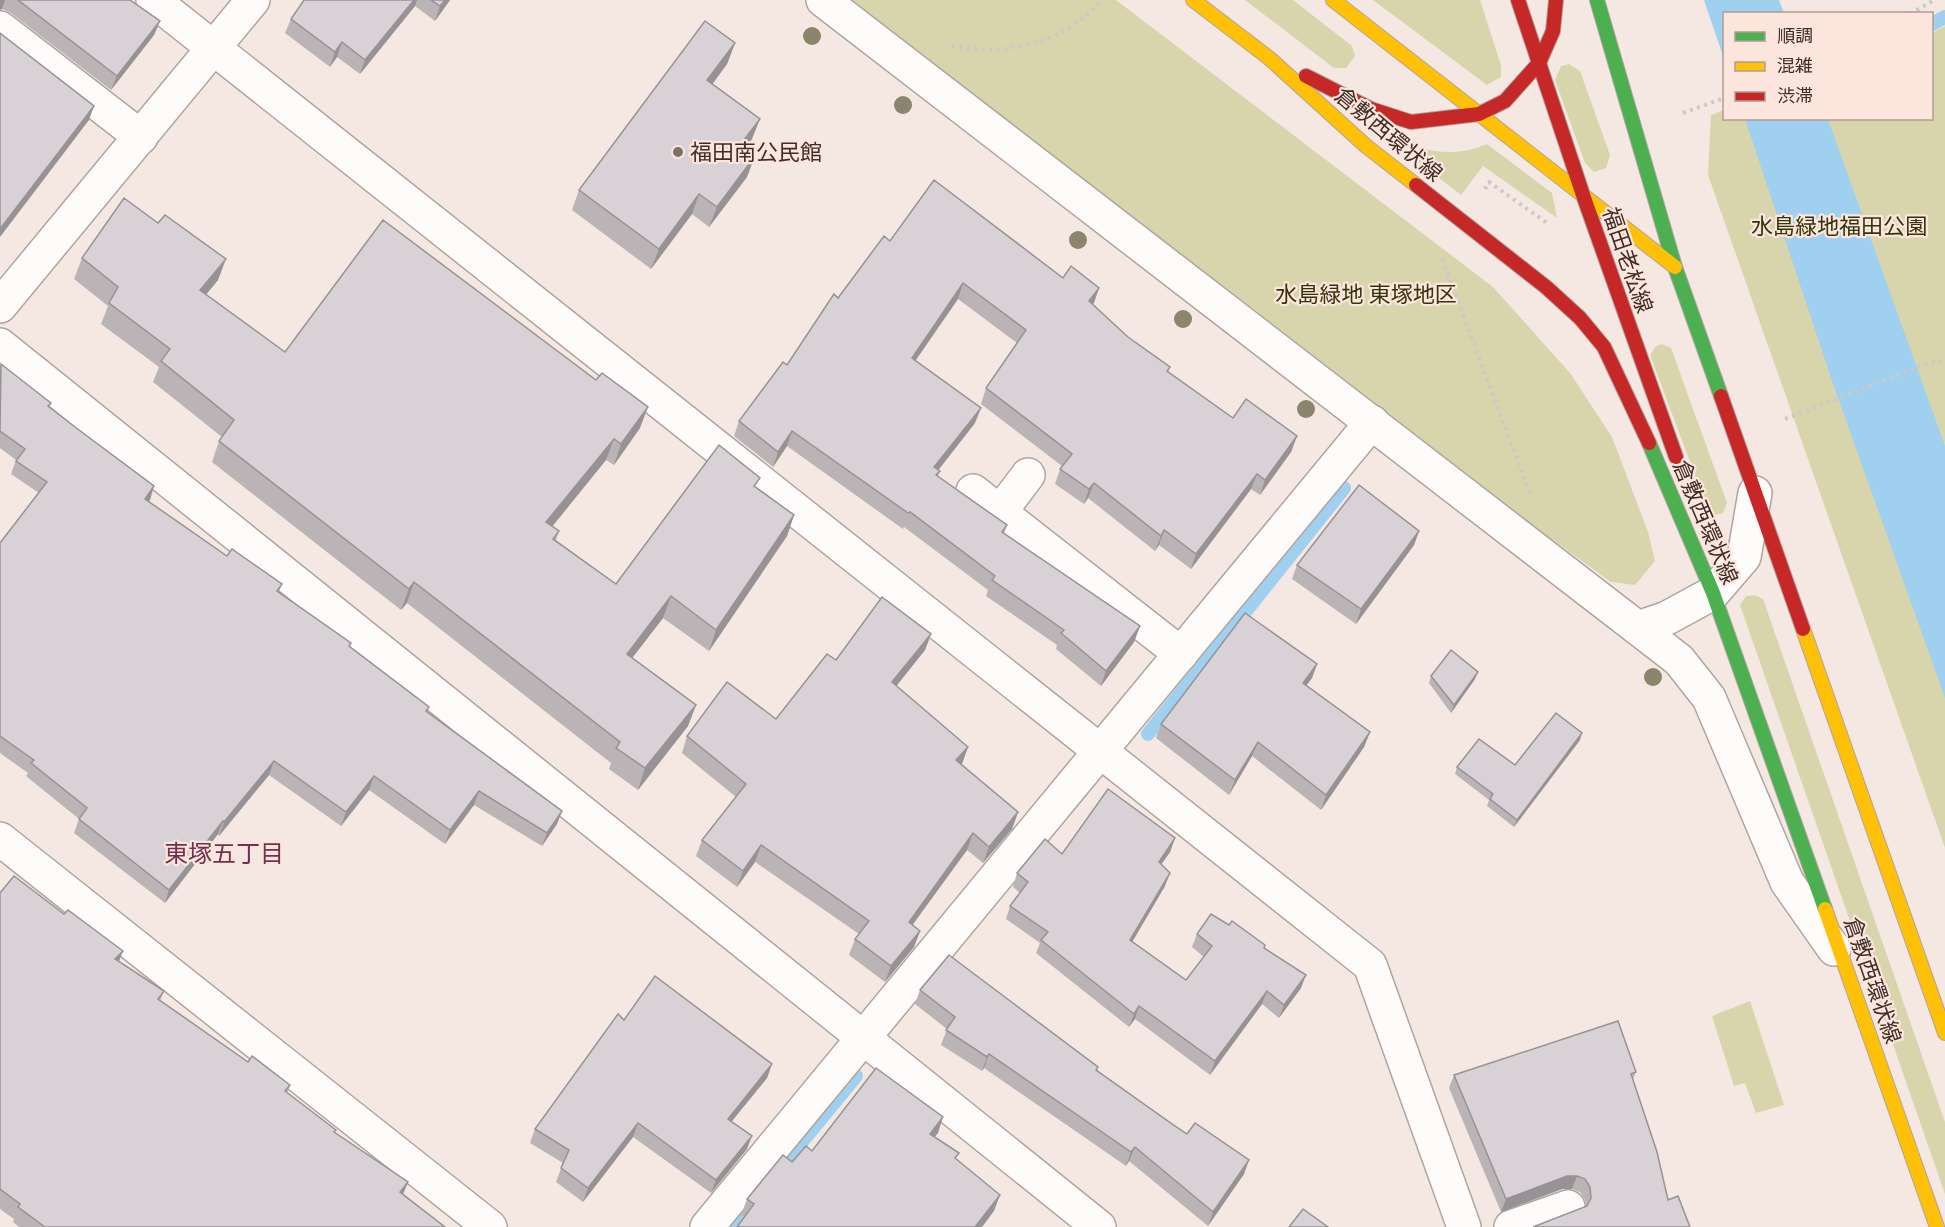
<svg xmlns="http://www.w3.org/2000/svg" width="1945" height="1227" font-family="Mulish,'Noto Sans JP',sans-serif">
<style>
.green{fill:#d8d5ad}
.water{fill:#a0d0ef}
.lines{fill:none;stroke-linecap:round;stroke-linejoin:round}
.stream{stroke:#a0d0ef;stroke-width:14}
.street-casing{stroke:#b0a49f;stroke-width:36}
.fast-casing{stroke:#b0a49f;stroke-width:16}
.slow-casing{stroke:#b0a49f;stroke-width:16}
.jam-casing{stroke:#b0a49f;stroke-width:16}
.path{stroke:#cdc9c6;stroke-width:4;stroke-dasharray:3 4.5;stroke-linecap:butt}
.street{stroke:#fefcfb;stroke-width:33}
.fast{stroke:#4caf50;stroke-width:14}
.slow{stroke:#ffc107;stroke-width:14}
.jam{stroke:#c62828;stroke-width:14}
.tree{fill:#8a856b}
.wall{fill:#bab4b7}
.shaded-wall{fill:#979295}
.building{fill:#d8d1d5;stroke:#979295;stroke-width:1.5}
.poi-dot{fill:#7d6f69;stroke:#fce5dc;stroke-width:2}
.labels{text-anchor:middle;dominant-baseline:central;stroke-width:4.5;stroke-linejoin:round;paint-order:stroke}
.street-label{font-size:22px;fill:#3c2e28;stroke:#fce5dc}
.poi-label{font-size:22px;fill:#3c2e28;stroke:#fce5dc;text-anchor:start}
.park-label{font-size:22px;fill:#323409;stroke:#fce5dc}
.neighbourhood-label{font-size:24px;fill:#713051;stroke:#fce5dc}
</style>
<rect width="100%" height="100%" fill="#f5e8e3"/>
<g class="green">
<polygon points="848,0 1116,0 1493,287 1570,373 1612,437 1648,532 1655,561 1635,585 1611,582 1513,511"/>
<polygon points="1245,0 1293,0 1352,46 1355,56 1346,68 1334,68"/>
<polygon points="1373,0 1480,0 1501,65 1501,77 1487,85"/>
<polygon points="1945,26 1945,848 1708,175 1711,115 1724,110 1724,118 1932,118 1932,33"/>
<polygon points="1569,64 1580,71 1610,155 1606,168 1594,172 1585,163 1555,80 1561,66"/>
<path d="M1487 144 1552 193 1557 218 1483 166 1461 195 1412 157 1420 148C1445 154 1462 154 1487 144Z"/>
<polygon points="1662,344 1671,348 1727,503 1723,513 1715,515 1708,510 1650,355 1656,346"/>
<polygon points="1754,595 1763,599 1945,1122 1945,1194 1740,605 1746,596"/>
<polygon points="1750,1001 1784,1105 1756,1113 1745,1083 1734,1086 1712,1016"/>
</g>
<g class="water">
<polygon points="1704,0 1779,0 1784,13 1724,14 1724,59"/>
<polygon points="1745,119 1828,119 1945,446 1945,698 1832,381"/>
</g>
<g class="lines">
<g class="stream">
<polyline points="1932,24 1945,17"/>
<polyline points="1148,734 1344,488"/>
<polyline points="777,1172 856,1076"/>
<polyline points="733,1227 752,1204"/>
</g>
<g class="street-casing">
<g id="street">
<polyline points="153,0 1370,965 1464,1227"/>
<polyline points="823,0 1679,660 1709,698 1787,882 1834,949"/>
<polyline points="0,28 141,137"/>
<polyline points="0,306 253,0"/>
<polyline points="0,345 1099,1227"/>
<polyline points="973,491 1181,654"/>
<polyline points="1000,512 1028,475"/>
<polyline points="1638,628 1667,618 1713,593 1744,557 1755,493"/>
<polyline points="0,839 490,1227"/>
<polyline points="707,1227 1372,422"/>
<polyline points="1511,1227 1568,1207"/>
</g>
</g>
<g class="fast-casing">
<g id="fast">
<polyline points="1597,0 1675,267 1721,396"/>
<polyline points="1649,443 1713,593 1825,909"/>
</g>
</g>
<g class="slow-casing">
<g id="slow">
<polyline points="1193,0 1269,58 1366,146 1416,185"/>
<polyline points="1333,0 1675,267"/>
<polyline points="1803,629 1945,1033"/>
<polyline points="1825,909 1937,1227"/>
</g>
</g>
<g class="jam-casing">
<g id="jam">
<polyline points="1518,0 1583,195 1676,457"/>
<polyline points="1306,76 1371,109 1411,122 1479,114 1505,101 1539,63 1553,31 1556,0"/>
<polyline points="1416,185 1546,287 1580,318 1604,347 1649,443"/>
<polyline points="1721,396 1803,629"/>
</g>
</g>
<g class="path">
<polyline points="1910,14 1934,0"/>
<path d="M952 46C1007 56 1064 44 1101 0"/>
<polyline points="1683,113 1724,98"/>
<polyline points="1485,189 1489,182 1550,225"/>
<polyline points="1442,259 1530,493"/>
<polyline points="1785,419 1926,364 1945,360"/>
</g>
<use href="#street" class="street"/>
<use href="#fast" class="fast"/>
<use href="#slow" class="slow"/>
<use href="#jam" class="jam"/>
</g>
<g class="tree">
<circle cx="812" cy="36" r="9"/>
<circle cx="903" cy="105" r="9"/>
<circle cx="1078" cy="240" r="9"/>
<circle cx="1183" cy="319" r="9"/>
<circle cx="1306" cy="409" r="9"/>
<circle cx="1653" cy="677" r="9"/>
</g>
<g class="wall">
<polygon points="0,0 130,0 160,21 154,35 111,90 11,13 2,9 0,10"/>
<polygon points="304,0 450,0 435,21 415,6 360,74 337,57 330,67 285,33 291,19"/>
<polygon points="735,43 727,64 712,84 752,139 745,149 747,177 709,227 692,214 651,269 572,210 579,190"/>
<polygon points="890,241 1063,278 1099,288 1093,304 1128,337 1170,367 1168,372 1233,418 1297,436 1291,452 1260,495 1251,489 1191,569 1159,545 1155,551 1088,498 1084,504 1055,484 1060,469 1062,466 981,404 986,388 1017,343 958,299 915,360 975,423 938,470 940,471 938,476 1007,525 1004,534 1140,626 1134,642 1101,686 1056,649 1057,645 986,596 988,590 904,527 903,529 787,446 773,467 734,436 739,421 787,365 838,298"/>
<polygon points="82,258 218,280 206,295 285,352 640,428 614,465 606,460 552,526 559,531 556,540 616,584 756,487 794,515 787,536 709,651 663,618 632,658 696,705 688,726 638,790 609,769 611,763 407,603 401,610 212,462 219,441 222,437 153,382 159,367 101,324 108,306 74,279"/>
<polygon points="0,365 51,403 49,407 75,427 154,486 148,501 227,556 282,584 279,592 350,647 427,712 562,811 557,824 542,846 474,805 445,844 369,790 341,826 269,775 219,836 218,834 165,903 74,833 79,819 26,776 28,773 0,753 0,543 39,493 11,474 16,460 0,448"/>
<polygon points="1419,531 1414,545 1356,624 1292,579 1297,565"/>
<polygon points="931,634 925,650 896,686 968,747 961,765 1018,812 1012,829 983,863 967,850 912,925 920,931 914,947 885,982 849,955 855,939 859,934 755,862 737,887 696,856 702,840 736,797 682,753 687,736 776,719 836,660"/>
<polygon points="1317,664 1312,678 1306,686 1370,732 1364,747 1321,810 1252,756 1229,795 1156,738 1161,724"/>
<polygon points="1431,676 1475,679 1451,713 1429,683"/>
<polygon points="1580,740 1514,827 1487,806 1489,800 1455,774 1457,767 1515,765"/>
<polygon points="1175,838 1170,852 1161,864 1165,886 1132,942 1186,980 1204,957 1192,947 1197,934 1264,948 1301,988 1279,1018 1262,1004 1210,1075 1135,1019 1129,1027 1036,953 1040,943 1006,919 1010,906 1020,893 1013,887 1017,873 1062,854"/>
<polygon points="0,893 64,914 123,951 119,961 164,991 160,1001 248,1062 290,1085 287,1093 335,1132 403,1194 445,1227 19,1227 13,1222 14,1219 0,1209"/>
<polygon points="920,990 1098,1067 1097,1070 1244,1174 1208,1226 1129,1161 1126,1166 984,1068 982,1071 941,1045 947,1029 915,1004"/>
<polygon points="624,1020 772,1064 767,1078 732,1121 747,1149 711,1193 633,1137 583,1202 556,1182 563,1163 530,1143 535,1129"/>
<polygon points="1636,1072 1633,1079 1668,1200 1690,1227 1586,1207 1585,1200 1580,1192 1572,1189 1562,1189 1501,1212 1449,1088 1454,1075"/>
<polygon points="938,1133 934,1137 956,1160 994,1211 744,1217 741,1215 747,1199 792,1162 812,1151"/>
</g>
<g class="shaded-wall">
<polygon points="0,0 5,0 2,9 0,10"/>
<polygon points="414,0 417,0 415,6 360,74 365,60"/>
<polygon points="445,0 450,0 435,21 440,6"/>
<polygon points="160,21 154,35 111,90 117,76"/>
<polygon points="342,42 337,57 330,67 335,52"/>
<polygon points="735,43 727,64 700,101 707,80"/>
<polygon points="94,106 89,120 0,237 0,229"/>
<polygon points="760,119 752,139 732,165 740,145"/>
<polygon points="755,156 747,177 709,227 717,207"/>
<polygon points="699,194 692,214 651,269 659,249"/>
<polygon points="226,259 218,280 192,311 200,290"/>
<polygon points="963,283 958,299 907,373 912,358"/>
<polygon points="1099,288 1094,303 1084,317 1089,301"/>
<polygon points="648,407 640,428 614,465 621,444"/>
<polygon points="981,408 975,423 929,482 934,467"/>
<polygon points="792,431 787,446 773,467 778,452"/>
<polygon points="1297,436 1291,452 1260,495 1265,480"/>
<polygon points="614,439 606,460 539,543 546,522"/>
<polygon points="1257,474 1251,489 1191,569 1196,554"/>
<polygon points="1094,483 1088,498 1084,504 1089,489"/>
<polygon points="154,486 150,500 140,512 145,499"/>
<polygon points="794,515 787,536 709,651 716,630"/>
<polygon points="1164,530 1159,545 1155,551 1161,536"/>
<polygon points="1419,531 1414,545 1356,624 1361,609"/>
<polygon points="414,582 407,603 401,610 409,589"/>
<polygon points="671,596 663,618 619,675 627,654"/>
<polygon points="1140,626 1134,642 1101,686 1106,671"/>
<polygon points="931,634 925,650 886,699 892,682"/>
<polygon points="1317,664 1312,678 1297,697 1303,683"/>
<polygon points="1478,672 1475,679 1451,713 1454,705"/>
<polygon points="696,705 688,726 638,790 645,768"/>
<polygon points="1370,732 1364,747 1321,810 1326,795"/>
<polygon points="1582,733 1580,740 1514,827 1517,820"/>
<polygon points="1258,742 1252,756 1229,795 1235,780"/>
<polygon points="968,747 962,764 950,776 956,760"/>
<polygon points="274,761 269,775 219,836 224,822"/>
<polygon points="374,776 369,790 341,826 346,812"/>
<polygon points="479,791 474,805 445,844 450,830"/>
<polygon points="562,811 557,824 542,846 547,833"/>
<polygon points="1018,812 1012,829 983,863 989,847"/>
<polygon points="223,821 218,834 165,903 169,890"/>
<polygon points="973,833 967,850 903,938 909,922"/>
<polygon points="1175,838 1170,852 1154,875 1159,862"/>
<polygon points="761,845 755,862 737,887 743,871"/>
<polygon points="1170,873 1165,886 1125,954 1130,940"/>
<polygon points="920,931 914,947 885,982 891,966"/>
<polygon points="123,951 117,966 115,959"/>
<polygon points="1306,975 1301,988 1279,1018 1284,1005"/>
<polygon points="1267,991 1262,1004 1210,1075 1215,1061"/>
<polygon points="1139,1006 1135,1019 1129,1027 1134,1014"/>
<polygon points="989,1054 984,1068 982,1071 987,1057"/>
<polygon points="772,1064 767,1078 723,1132 728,1119"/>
<polygon points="943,1117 938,1133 924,1150 930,1134"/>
<polygon points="638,1123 633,1137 583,1202 588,1188"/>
<polygon points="752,1136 747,1149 711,1193 716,1180"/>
<polygon points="1135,1147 1129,1161 1126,1166 1131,1152"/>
<polygon points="1249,1160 1244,1174 1208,1226 1213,1212"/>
<polygon points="1567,1176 1577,1176 1572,1189 1562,1189 1501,1212 1506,1199"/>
<polygon points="408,1182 402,1197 400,1192"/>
<polygon points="1000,1195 994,1211 982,1227 975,1227"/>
</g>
<g class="building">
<polygon points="18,0 130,0 160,21 117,76"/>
<polygon points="304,0 414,0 365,60 342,42 335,52 291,19"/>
<polygon points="431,0 445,0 440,6"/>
<polygon points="705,21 735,43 707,80 760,119 740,145 755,156 717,207 699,194 659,249 579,190"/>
<polygon points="0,33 94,106 0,229"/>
<polygon points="934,180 1063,278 1071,266 1099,288 1089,301 1128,337 1170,367 1167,371 1233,418 1246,399 1297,436 1265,480 1257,474 1196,554 1164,530 1161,536 1094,483 1089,489 1060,469 1072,454 986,388 1026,330 963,283 912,358 981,408 934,467 940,471 936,475 1007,525 1002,532 1140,626 1106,671 1061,633 1064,630 992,580 995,576 910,512 908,513 792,431 778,452 739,421 783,362 787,365 834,294 838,298 884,236 890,241"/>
<polygon points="124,198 158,223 165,215 226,259 200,290 285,352 383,220 596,380 602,373 648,407 621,444 614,439 546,522 559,531 553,539 616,584 719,445 760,478 754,486 794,515 716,630 671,596 627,654 696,705 645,768 616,748 620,742 414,582 409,589 219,441 234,420 161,361 170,349 109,303 118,287 82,258"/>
<polygon points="1,364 51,403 48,406 75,427 154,486 145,499 227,556 232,549 282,584 277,591 351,643 349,646 429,707 426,711 562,811 547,833 479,791 450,830 374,776 346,812 274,761 224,822 223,821 169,890 79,819 87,808 31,763 34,760 0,736 0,543 47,482 16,461 25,449 0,431"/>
<polygon points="1359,485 1419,531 1361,609 1297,565"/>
<polygon points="882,597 931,634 892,682 968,747 956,760 1018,812 989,847 973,833 909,922 920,931 891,966 855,939 869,921 761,845 743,871 702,840 746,784 687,736 727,682 776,719 827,654 836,660"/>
<polygon points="1245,613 1317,664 1303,683 1370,732 1326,795 1258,742 1235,780 1161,724"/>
<polygon points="1451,650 1478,672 1454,705 1431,676"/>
<polygon points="1556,713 1582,733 1517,820 1490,799 1493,794 1457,767 1479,739 1515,765"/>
<polygon points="1108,789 1175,838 1159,862 1170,873 1130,940 1186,980 1212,946 1197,934 1211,914 1229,925 1232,921 1265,945 1264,948 1306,975 1284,1005 1267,991 1215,1061 1139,1006 1134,1014 1041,940 1048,932 1010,906 1028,882 1017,873 1045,839 1062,854"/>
<polygon points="14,876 64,914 68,910 123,951 115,959 164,991 158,999 248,1062 252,1056 290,1085 285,1091 336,1130 334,1132 408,1182 400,1192 445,1227 45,1227 18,1207 20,1204 0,1189 0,893"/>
<polygon points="949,955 1098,1067 1096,1070 1172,1124 1187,1134 1195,1123 1249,1160 1213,1212 1135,1147 1131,1152 989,1054 987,1057 946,1030 955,1017 920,990"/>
<polygon points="655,976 772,1064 728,1119 752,1136 716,1180 638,1123 588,1188 561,1168 569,1150 535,1129 618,1014 624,1020"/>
<polygon points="1618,1021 1636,1072 1631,1074 1657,1152 1668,1200 1678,1196 1690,1227 1533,1227 1587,1206 1591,1198 1590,1187 1585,1179 1577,1176 1567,1176 1506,1199 1454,1075"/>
<polygon points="876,1068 943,1117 930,1134 959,1153 955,1158 1000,1195 975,1227 737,1227 754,1204 747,1199 783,1155 792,1162 806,1146 812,1151"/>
<polygon points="1303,1209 1328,1227 1289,1227"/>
</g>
<circle class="poi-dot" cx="678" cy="152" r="6"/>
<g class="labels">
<g class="street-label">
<text transform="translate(1389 134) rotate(40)">倉敷西環状線</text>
<text transform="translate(1628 260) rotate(71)">福田老松線</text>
<text transform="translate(1706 522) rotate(67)">倉敷西環状線</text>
<text transform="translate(1873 980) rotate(71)">倉敷西環状線</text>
</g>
<g class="poi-label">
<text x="690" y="152">福田南公民館</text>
</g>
<g class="park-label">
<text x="1839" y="226">水島緑地福田公園</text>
<text x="1366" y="294">水島緑地 東塚地区</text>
</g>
<g class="neighbourhood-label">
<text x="224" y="853">東塚五丁目</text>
</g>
</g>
<rect x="1723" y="12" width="210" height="108" fill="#fce5dc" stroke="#af9c94" stroke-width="1.5"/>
<rect x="1735" y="32" width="30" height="9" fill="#4caf50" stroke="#af9c94" stroke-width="1.5"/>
<text x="1777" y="42" font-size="18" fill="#3c2e28">順調</text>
<rect x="1735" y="62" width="30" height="9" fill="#ffc107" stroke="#af9c94" stroke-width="1.5"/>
<text x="1777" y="72" font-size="18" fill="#3c2e28">混雑</text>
<rect x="1735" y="92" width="30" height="9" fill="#c62828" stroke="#af9c94" stroke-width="1.5"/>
<text x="1777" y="102" font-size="18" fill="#3c2e28">渋滞</text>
</svg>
